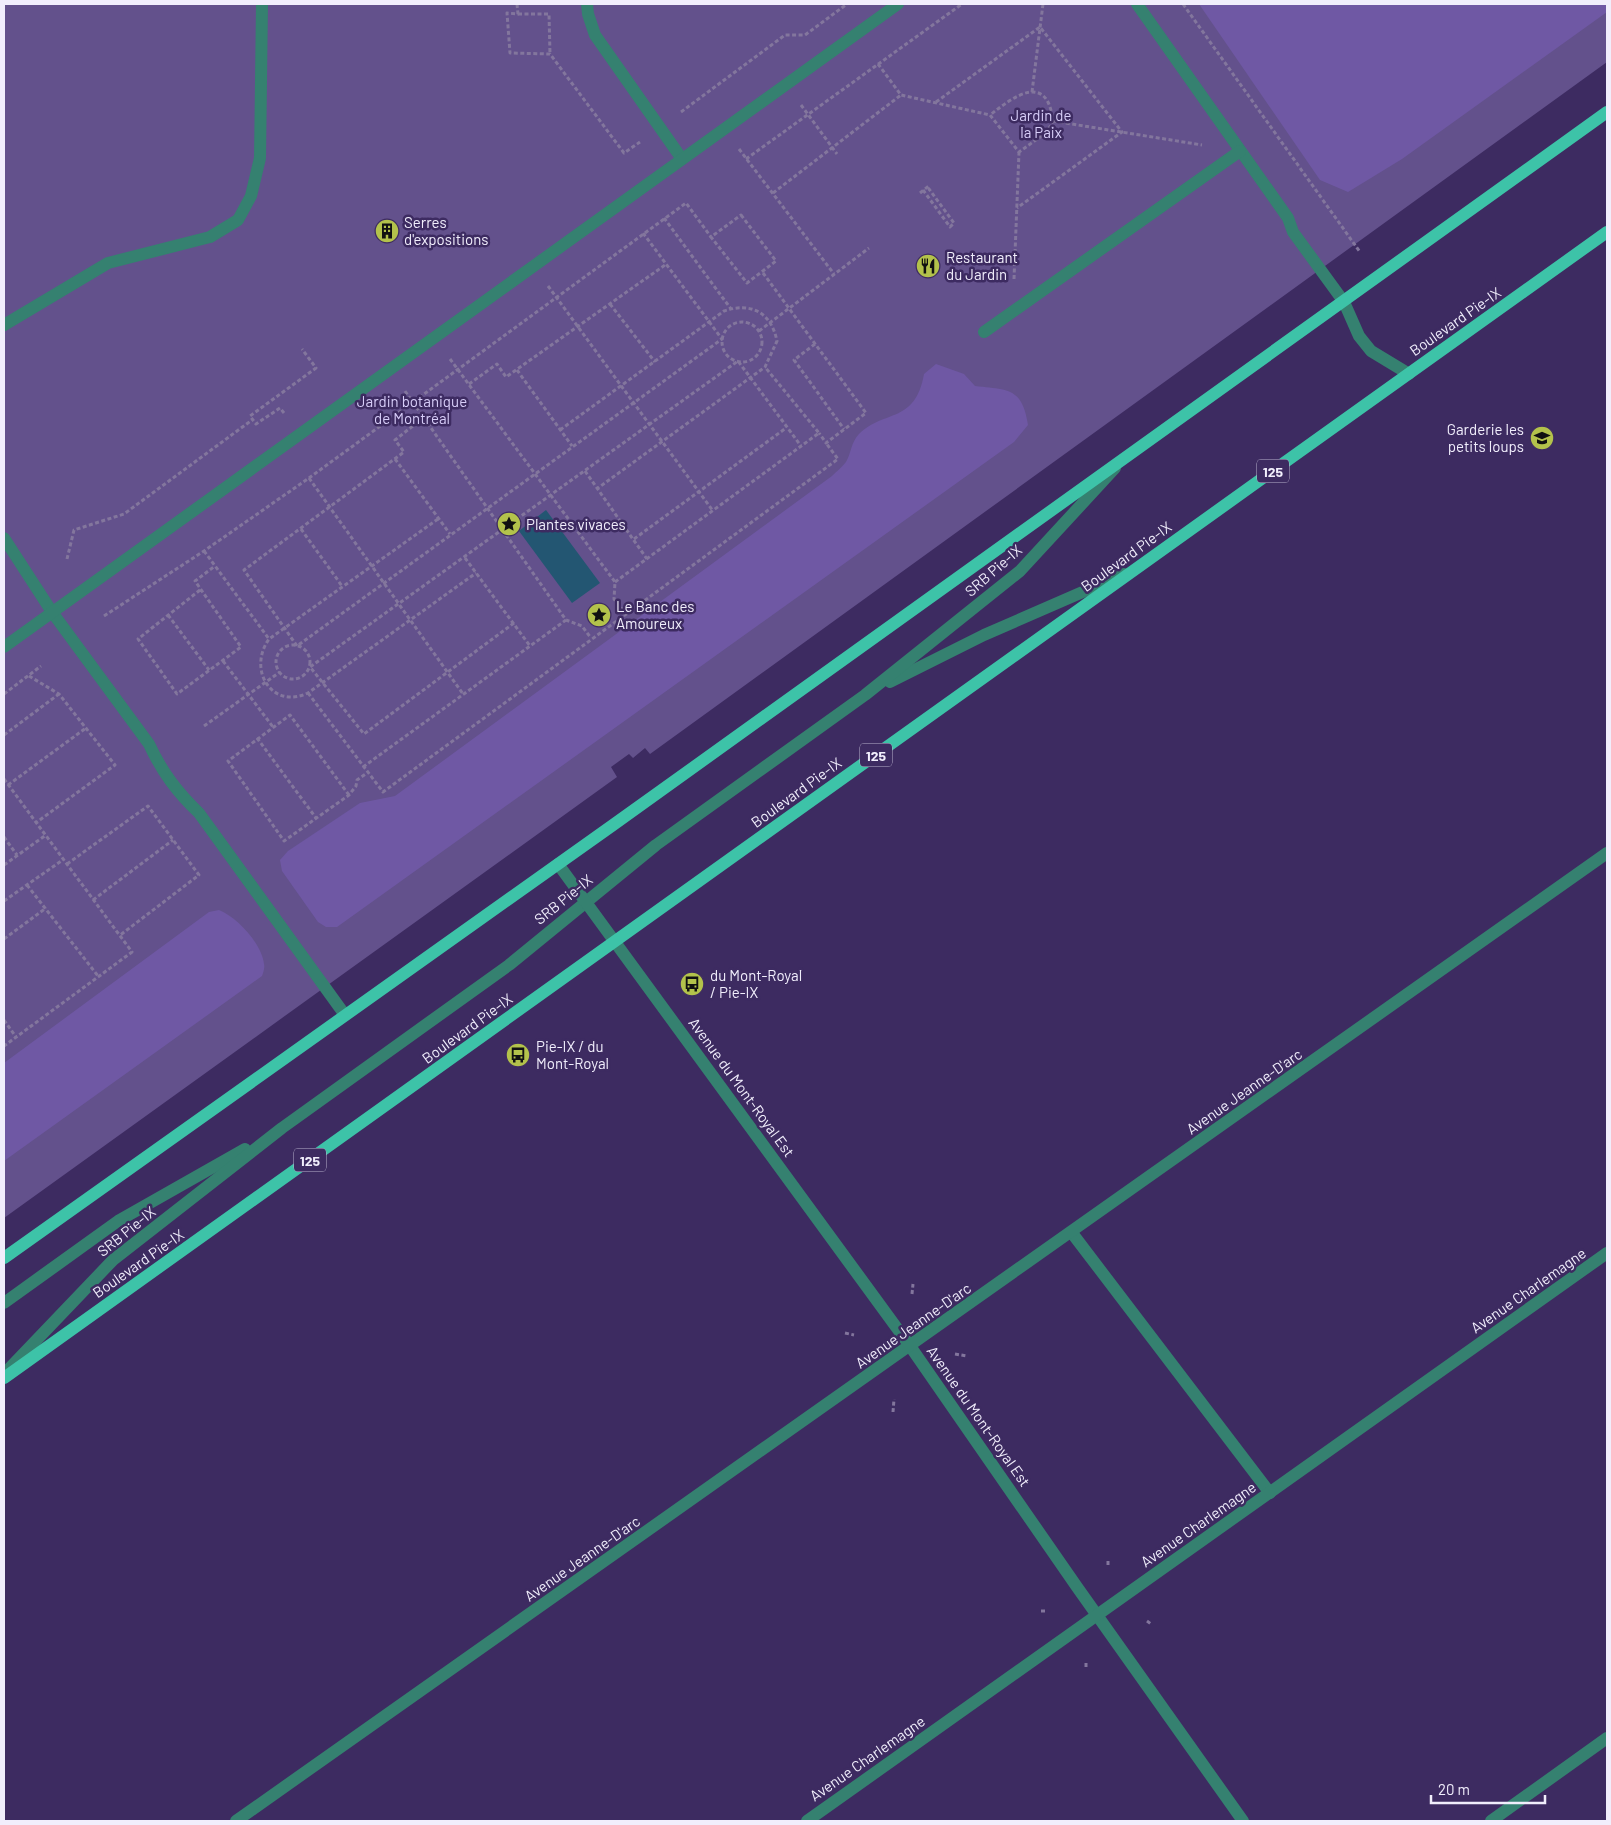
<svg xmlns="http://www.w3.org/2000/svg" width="1611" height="1825" font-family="Barlow,sans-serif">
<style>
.green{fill:#63518c}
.forest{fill:#6f58a4}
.water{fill:#235672}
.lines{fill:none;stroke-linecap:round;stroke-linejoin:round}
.path{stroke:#83769d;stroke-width:3;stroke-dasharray:4 2.5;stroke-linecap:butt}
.lane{stroke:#358170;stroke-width:12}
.street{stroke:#358170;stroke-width:12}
.primary{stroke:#3dc3a8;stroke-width:12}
.labels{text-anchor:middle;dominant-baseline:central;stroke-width:5;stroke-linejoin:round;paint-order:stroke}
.shield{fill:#3d2b61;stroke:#bbb4ce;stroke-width:1}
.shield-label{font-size:14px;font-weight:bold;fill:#f1eefc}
.park-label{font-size:15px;fill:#d8cef9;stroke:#3d2b61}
.poi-label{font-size:15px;fill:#f1eefc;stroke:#3d2b61;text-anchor:start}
.street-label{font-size:15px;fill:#f1eefc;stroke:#3d2b61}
</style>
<rect width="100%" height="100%" fill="#3d2b61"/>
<polygon class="green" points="4,4 1607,4 1607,62 650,754 645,748 633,758 629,754 611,767 617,777 4,1218"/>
<g class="forest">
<polygon points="1199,4 1607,4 1607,12 1402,159 1348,192 1320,180"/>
<path d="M936 364 964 374 975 386C1008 390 1022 387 1028 425L1014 442 337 927H326L318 922 282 871 280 860 288 851 360 803 395 796 832 476C836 472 842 467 846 462 851 454 851 442 859 434 885 409 915 424 924 374Z"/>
<path d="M219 910C237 917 262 944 264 964 265 968 263 973 262 976L4 1161V1063L209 912Z"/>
</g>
<polygon class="water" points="546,510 600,583 572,603 519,531"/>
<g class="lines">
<g class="path">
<polyline points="517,4 518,14 507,13 510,53 550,54 624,153 640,142"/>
<polyline points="1183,4 1360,252"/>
<polyline points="518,14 549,14 550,54"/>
<path d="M878 64 901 95 990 115 1019 152 1047 132 1053 121C1047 71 1013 97 990 115"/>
<polyline points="1032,92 1043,4"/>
<polyline points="936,102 1040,27 1122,132 1017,208"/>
<polyline points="801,105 837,154"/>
<polyline points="681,112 785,35 805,35 847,4"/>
<polyline points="1053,121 1202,145"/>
<polyline points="739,149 834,274"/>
<polyline points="746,159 962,4"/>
<polyline points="923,190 950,227 954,223 929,189 932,187"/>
<polyline points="773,193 901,95"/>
<polyline points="920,193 930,185"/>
<polygon points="741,215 776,261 747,283 711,237"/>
<polyline points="664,218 731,309"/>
<polyline points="763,273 866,413 826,443 819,433"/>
<polyline points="1014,279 1019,152"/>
<polyline points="548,286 713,511"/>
<polyline points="610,304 655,362"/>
<circle cx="742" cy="342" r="20"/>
<polyline points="759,331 869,248"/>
<polyline points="815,344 794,360 844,429"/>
<polyline points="450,359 615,582 614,599 625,613"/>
<polyline points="517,370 572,446"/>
<polyline points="469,384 497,364 506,377 665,265"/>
<polyline points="405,391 566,620 582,626 591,638"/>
<polyline points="284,413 280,408 256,424 250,416 316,368 302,349"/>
<polyline points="423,418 395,440 404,452 244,570 297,646 722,339 643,233"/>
<path d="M560 430 724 311C751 302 771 312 777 341L765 367 598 488"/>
<polyline points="395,459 450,534"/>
<polyline points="585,471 647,559"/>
<polyline points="309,478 463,694"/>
<path d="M438 519 269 639C247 670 272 710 308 693L476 573"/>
<polyline points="301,529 342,586"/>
<polyline points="634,539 786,428"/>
<polyline points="204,551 269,639"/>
<polyline points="465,558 530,646"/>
<polyline points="67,559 74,530 124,514 252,420"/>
<polyline points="615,582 819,433 765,367"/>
<polyline points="200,590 138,639 177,694 241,647 195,581 215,566"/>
<polyline points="168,615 209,670"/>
<polyline points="104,616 204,551 309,478 686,203 711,237"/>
<polyline points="514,623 364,734 310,667 738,361 801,446"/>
<circle cx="293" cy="662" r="17"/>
<polyline points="223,661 273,727"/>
<polyline points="29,676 59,694 115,765 37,822"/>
<polyline points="308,693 383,792 838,459 826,443"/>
<polyline points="4,694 41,666"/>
<polyline points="204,726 280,672"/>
<polyline points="4,735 59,694"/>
<polyline points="257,738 316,818"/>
<polyline points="363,767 566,620"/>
<polyline points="4,779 132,952 4,1046"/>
<polyline points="8,785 86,728"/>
<polyline points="349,795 290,715 228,761 284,841 349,795 356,786 357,780 367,773"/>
<polyline points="4,837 17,855"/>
<polyline points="67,864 148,806 199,875 119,936"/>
<polyline points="4,865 46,835"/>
<polyline points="27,885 98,976"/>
<polyline points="93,900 173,840"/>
<polyline points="4,901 64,859"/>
<polyline points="4,939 46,908"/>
<polyline points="4,1020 16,1037"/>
<polyline points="912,1294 913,1284"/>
<polyline points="845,1333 854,1335"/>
<polyline points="955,1354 967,1356"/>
<polyline points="893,1412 894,1399"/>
<polyline points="1108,1565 1108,1561"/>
<polyline points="1041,1611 1045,1611"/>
<polyline points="1147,1621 1151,1624"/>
<polyline points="1086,1667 1086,1662"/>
</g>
<g class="lane">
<polyline points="587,4 588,14 595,35 682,159"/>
<polyline points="1137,4 1288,218 1293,232 1344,302 1359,336 1371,351 1409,374"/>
<polyline points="4,325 108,263 210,237 238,220 251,196 260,158 262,4"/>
<polyline points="984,332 1240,151"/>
<path d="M4 538 52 612 149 744C162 772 177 792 199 813L345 1015"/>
<polyline points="4,647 898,4"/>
<polyline points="890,682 984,635 1124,574"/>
<polyline points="1072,1233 1270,1493"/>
<polyline points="4,1303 118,1221 245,1149"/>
<polyline points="4,1374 113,1260 282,1128 509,965 656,845 865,695 1020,571 1115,468"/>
</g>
<g class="street">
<polyline points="558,864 910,1346 1077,1587 1243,1821"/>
<polyline points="236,1821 1607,853"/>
<polyline points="807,1821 1607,1253"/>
<polyline points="1491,1821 1607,1738"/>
</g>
<g class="primary">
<polyline points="4,1258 613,825 1607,112"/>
<polyline points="4,1378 1607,232"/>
</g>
</g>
<defs>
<g id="building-disc" transform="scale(1.25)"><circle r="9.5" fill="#b3c24b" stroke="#3d2b61"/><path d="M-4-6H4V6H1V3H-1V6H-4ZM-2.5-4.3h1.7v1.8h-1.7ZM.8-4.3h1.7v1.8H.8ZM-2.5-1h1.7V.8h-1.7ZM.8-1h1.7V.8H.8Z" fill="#111"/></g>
<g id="restaurant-disc" transform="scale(1.25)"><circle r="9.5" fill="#b3c24b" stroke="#3d2b61"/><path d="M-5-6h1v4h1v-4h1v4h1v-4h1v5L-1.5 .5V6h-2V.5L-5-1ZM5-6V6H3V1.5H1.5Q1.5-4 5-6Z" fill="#111"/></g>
<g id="school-disc" transform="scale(1.25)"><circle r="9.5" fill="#b3c24b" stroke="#3d2b61"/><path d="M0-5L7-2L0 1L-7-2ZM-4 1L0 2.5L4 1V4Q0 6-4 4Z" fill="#111"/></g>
<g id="sight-disc" transform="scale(1.25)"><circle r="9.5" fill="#b3c24b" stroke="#3d2b61"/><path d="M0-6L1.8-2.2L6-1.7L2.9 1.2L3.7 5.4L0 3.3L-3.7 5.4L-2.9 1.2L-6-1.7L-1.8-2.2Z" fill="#111"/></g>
<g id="bus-disc" transform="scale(1.25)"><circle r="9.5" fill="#b3c24b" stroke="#3d2b61"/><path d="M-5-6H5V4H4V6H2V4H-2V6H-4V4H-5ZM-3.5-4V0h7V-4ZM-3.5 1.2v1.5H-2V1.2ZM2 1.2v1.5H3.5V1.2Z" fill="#111"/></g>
</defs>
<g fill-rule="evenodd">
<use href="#building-disc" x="387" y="231"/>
<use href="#restaurant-disc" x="928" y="266"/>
<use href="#school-disc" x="1542" y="438"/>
<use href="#sight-disc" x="509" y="524"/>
<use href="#sight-disc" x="599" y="615"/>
<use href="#bus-disc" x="692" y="984"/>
<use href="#bus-disc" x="518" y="1055"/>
</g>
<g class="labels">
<g class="shield">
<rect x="1257" y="459.5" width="32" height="23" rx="4"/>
<rect x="860" y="743.5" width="32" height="23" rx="4"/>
<rect x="294" y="1148.5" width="32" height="23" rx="4"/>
</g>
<g class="shield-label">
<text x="1273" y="471">125</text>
<text x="876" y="755">125</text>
<text x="310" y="1160">125</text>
</g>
<g class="park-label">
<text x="1041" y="115">Jardin de<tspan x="1041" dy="17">la Paix</tspan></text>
<text x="412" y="401">Jardin botanique<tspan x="412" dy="17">de Montréal</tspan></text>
</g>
<g class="poi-label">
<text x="404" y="222">Serres<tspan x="404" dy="17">d'expositions</tspan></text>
<text x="946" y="257">Restaurant<tspan x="946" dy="17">du Jardin</tspan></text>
<text x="1524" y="429" text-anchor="end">Garderie les<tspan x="1524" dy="17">petits loups</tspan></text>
<text x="526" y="524">Plantes vivaces</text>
<text x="616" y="606">Le Banc des<tspan x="616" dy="17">Amoureux</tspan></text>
<text x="710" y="975">du Mont-Royal<tspan x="710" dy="17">/ Pie-IX</tspan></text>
<text x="536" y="1046">Pie-IX / du<tspan x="536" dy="17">Mont-Royal</tspan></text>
</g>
<g class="street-label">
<text transform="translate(1455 321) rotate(-35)">Boulevard Pie-IX</text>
<text transform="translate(1126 556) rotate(-36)">Boulevard Pie-IX</text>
<text transform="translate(993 570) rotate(-41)">SRB Pie-IX</text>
<text transform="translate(796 792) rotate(-36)">Boulevard Pie-IX</text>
<text transform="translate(563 899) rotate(-39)">SRB Pie-IX</text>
<text transform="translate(467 1028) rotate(-36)">Boulevard Pie-IX</text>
<text transform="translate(742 1087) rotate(54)">Avenue du Mont-Royal Est</text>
<text transform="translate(1244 1091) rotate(-35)">Avenue Jeanne-D'arc</text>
<text transform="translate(126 1231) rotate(-39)">SRB Pie-IX</text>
<text transform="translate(138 1263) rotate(-35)">Boulevard Pie-IX</text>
<text transform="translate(1528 1290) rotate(-35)">Avenue Charlemagne</text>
<text transform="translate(913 1325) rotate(-35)">Avenue Jeanne-D'arc</text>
<text transform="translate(979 1416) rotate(55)">Avenue du Mont-Royal Est</text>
<text transform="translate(1198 1524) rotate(-35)">Avenue Charlemagne</text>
<text transform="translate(582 1558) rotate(-35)">Avenue Jeanne-D'arc</text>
<text transform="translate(867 1758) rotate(-35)">Avenue Charlemagne</text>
</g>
</g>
<rect width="1611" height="1825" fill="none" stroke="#f1eefc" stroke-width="10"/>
<path d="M1431 1795v8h114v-8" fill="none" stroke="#f1eefc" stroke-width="2.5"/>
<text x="1438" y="1795" font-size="15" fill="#f1eefc" stroke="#3d2b61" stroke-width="4" paint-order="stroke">20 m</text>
</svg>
